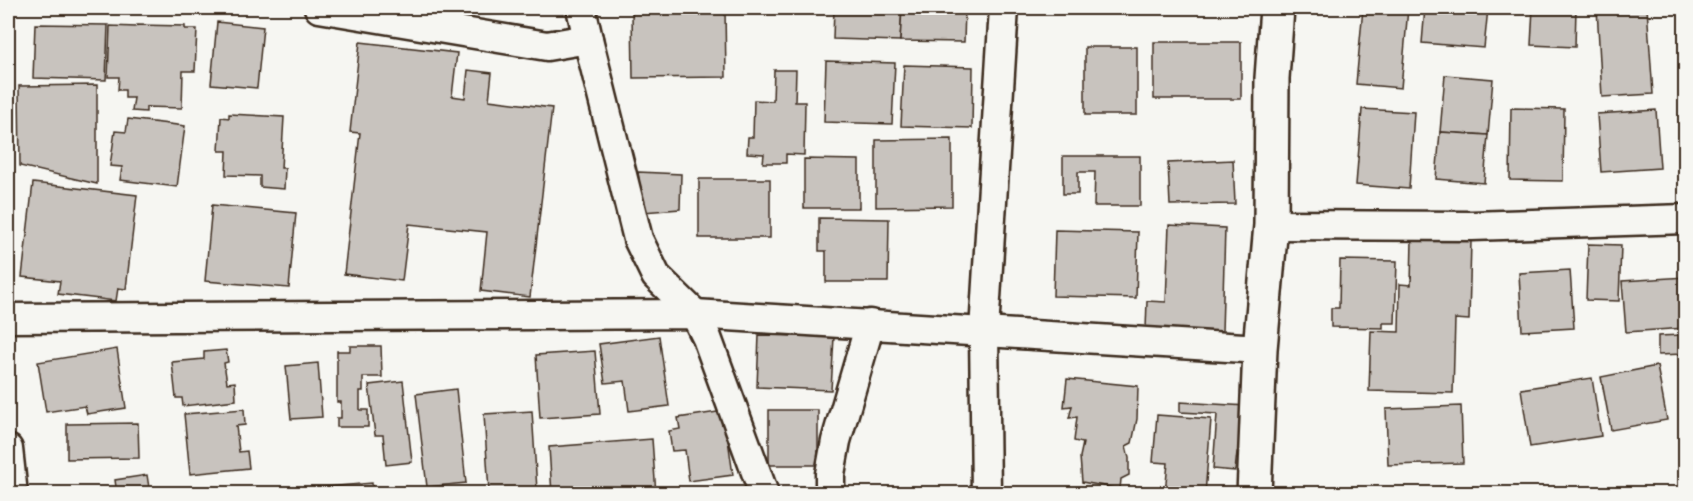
<svg xmlns="http://www.w3.org/2000/svg" width="1693" height="501" font-family="Mynerve,sans-serif">
<style>
.building{fill:#c8c3be;stroke:#3b2a1e;stroke-width:1.5}
.lines{fill:none;stroke-linecap:round;stroke-linejoin:round}
.street-casing{stroke:#3b2a1e;stroke-width:33}
.secondary-casing{stroke:#3b2a1e;stroke-width:38}
.street{stroke:#f6f6f2;stroke-width:28}
.secondary{stroke:#f6f6f2;stroke-width:33}
</style>
<rect width="100%" height="100%" fill="#f6f6f2"/>
<filter id="ink" filterUnits="userSpaceOnUse"><feTurbulence type="fractalNoise" baseFrequency=".0167" numOctaves="2"/><feDisplacementMap in="SourceGraphic" scale="12" xChannelSelector="R" yChannelSelector="G"/><feConvolveMatrix kernelMatrix="1 2 1 2 8 2 1 2 1" color-interpolation-filters="sRGB"/></filter>
<g filter="url(#ink)">
<g class="building">
<polygon points="834,8 902,8 900,41 833,39"/>
<polygon points="902,8 965,8 964,42 900,41"/>
<polygon points="1363,8 1408,8 1401,88 1356,84"/>
<polygon points="1425,8 1488,8 1484,48 1422,43"/>
<polygon points="1533,8 1576,8 1575,47 1531,45"/>
<polygon points="1597,8 1647,8 1653,94 1602,97"/>
<polygon points="725,10 726,77 633,78 632,11"/>
<polygon points="217,22 263,27 257,88 211,84"/>
<polygon points="35,24 108,25 106,80 33,78"/>
<polygon points="137,25 185,26 185,29 197,29 195,71 183,71 182,108 146,107 146,112 132,111 134,98 125,98 125,90 118,90 119,77 108,77 110,26 136,27"/>
<polygon points="360,42 457,53 452,96 465,98 468,70 492,73 489,100 552,108 530,297 481,291 487,232 409,224 402,281 344,274 360,133 350,132"/>
<rect x="1154" y="42" width="87" height="57"/>
<rect x="1085" y="47" width="52" height="68"/>
<polygon points="826,61 895,63 892,124 824,122"/>
<polygon points="904,65 973,67 972,128 901,126"/>
<polygon points="774,70 796,70 795,102 805,102 804,155 786,154 786,163 763,163 764,154 747,153 748,137 753,137 754,100 773,101"/>
<polygon points="1445,75 1493,79 1488,135 1440,132"/>
<polygon points="97,85 97,184 20,166 19,86"/>
<polygon points="1511,108 1564,109 1563,181 1510,180"/>
<polygon points="1362,109 1414,112 1409,189 1356,185"/>
<polygon points="1656,110 1660,168 1601,172 1597,114"/>
<polygon points="229,114 284,117 281,168 285,168 284,189 260,187 260,176 226,175 227,151 219,151 221,117 229,118"/>
<polygon points="128,119 185,126 177,187 120,180 122,167 110,166 115,131 126,132"/>
<polygon points="1440,132 1488,135 1484,183 1436,179"/>
<polygon points="952,139 952,206 876,207 876,140"/>
<polygon points="1063,156 1140,156 1140,206 1094,206 1095,172 1078,172 1078,194 1063,194"/>
<polygon points="804,159 859,160 859,208 804,208"/>
<polygon points="1233,160 1235,204 1170,205 1168,163"/>
<polygon points="638,172 681,174 680,209 643,212"/>
<rect x="699" y="179" width="71" height="59"/>
<polygon points="33,183 137,195 126,289 118,288 116,301 58,294 60,281 22,277"/>
<polygon points="212,205 296,213 289,288 205,281"/>
<polygon points="819,218 889,219 888,282 826,282 826,251 819,251"/>
<polygon points="1169,225 1225,228 1222,332 1146,329 1147,301 1166,302"/>
<polygon points="1055,230 1138,232 1136,298 1053,296"/>
<polygon points="1412,240 1471,241 1469,320 1455,319 1453,393 1369,391 1371,331 1399,332 1400,284 1411,285"/>
<polygon points="1588,244 1621,245 1619,301 1586,300"/>
<polygon points="1340,260 1397,261 1395,323 1383,323 1383,328 1331,327 1331,308 1339,308"/>
<polygon points="1570,270 1574,328 1522,331 1519,273"/>
<polygon points="1686,277 1686,328 1626,332 1622,281"/>
<polygon points="759,335 834,337 831,390 757,387"/>
<polygon points="1683,335 1684,354 1658,355 1658,336"/>
<polygon points="659,336 669,406 629,411 625,381 605,383 599,344"/>
<polygon points="350,346 381,346 382,377 363,377 363,391 360,391 360,410 368,410 368,427 337,427 337,418 341,418 341,402 337,402 337,351 350,351"/>
<polygon points="117,349 126,408 87,414 85,406 46,412 38,362"/>
<polygon points="226,350 228,362 224,363 227,383 235,382 236,400 183,406 182,398 176,398 172,362 204,359 204,352"/>
<polygon points="595,351 600,414 540,418 536,355"/>
<polygon points="318,363 322,417 291,419 286,366"/>
<polygon points="1657,366 1667,420 1611,430 1601,377"/>
<polygon points="1592,378 1601,436 1530,447 1521,389"/>
<polygon points="1067,379 1138,386 1137,419 1132,443 1126,446 1129,458 1129,475 1121,479 1120,489 1082,482 1080,457 1083,443 1074,441 1077,417 1069,418 1072,406 1064,407"/>
<polygon points="403,381 412,462 386,465 383,435 375,435 369,385"/>
<polygon points="456,389 466,483 427,487 416,394"/>
<polygon points="1180,402 1247,406 1244,449 1237,452 1235,471 1213,469 1217,414 1180,412"/>
<polygon points="1461,406 1463,463 1388,465 1386,409"/>
<polygon points="244,409 245,425 236,426 239,452 247,451 249,468 190,474 184,414"/>
<rect x="769" y="410" width="49" height="55"/>
<polygon points="532,411 537,490 489,492 484,414"/>
<polygon points="724,411 733,475 689,481 685,450 672,451 669,431 680,429 678,418"/>
<polygon points="1157,415 1211,419 1205,494 1165,493 1168,463 1153,462"/>
<polygon points="138,423 139,458 67,459 67,424"/>
<polygon points="652,439 656,494 552,494 549,447"/>
<polygon points="147,475 150,494 117,494 115,480"/>
<polygon points="372,483 373,494 305,494 304,489"/>
</g>
<g class="lines">
<g class="street-casing">
<g id="street">
<polyline points="319,8 547,46 588,39 638,239 656,276 695,314 707,338 764,494"/>
<polyline points="581,8 588,39"/>
<polyline points="1271,225 1472,226 1686,219"/>
<polyline points="8,318 695,314 1260,349"/>
<polyline points="8,449 13,494"/>
<polyline points="830,494 830,474 836,441 870,324"/>
<polyline points="986,494 984,331 1004,8"/>
</g>
</g>
<g class="secondary-casing">
<polyline id="secondary" points="1254,494 1260,349 1271,225 1272,78 1277,8"/>
</g>
<use href="#street" class="street"/>
<use href="#secondary" class="secondary"/>
</g>
</g>
<rect width="1693" height="501" fill="none" stroke="#f6f6f2" stroke-width="30"/>
<rect x="15" y="15" width="1663" height="471" fill="none" stroke="#3b2a1e" stroke-width="2" filter="url(#ink)"/>
</svg>
